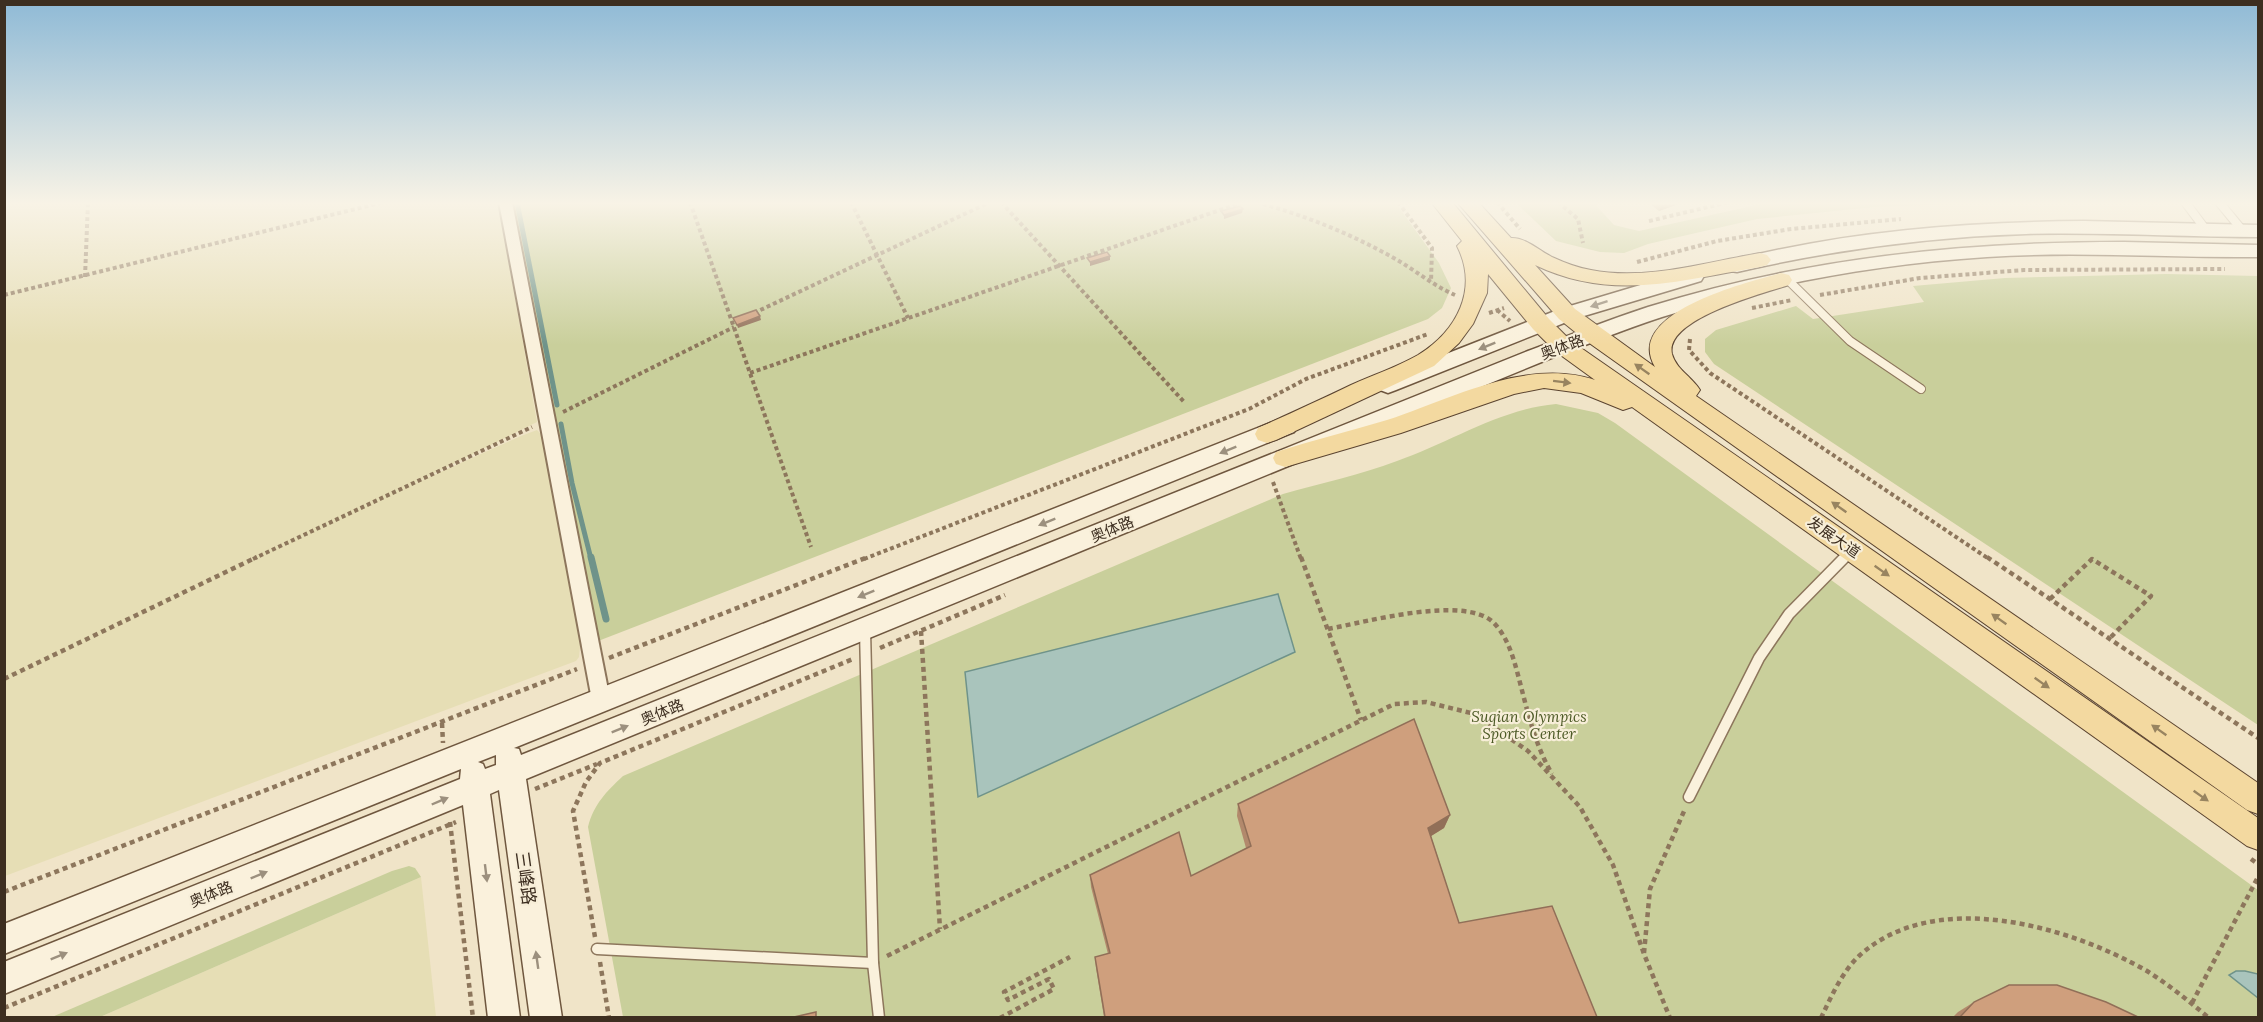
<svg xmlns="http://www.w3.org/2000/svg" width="2263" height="1022" font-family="Lora,'Noto Sans SC',serif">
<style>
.farmland{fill:#e6deb5}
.green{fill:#c9cf9b}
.water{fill:#a9c4bc;stroke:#6f938a;stroke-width:1.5}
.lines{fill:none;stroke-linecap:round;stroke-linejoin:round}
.stream-far1{stroke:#6f938a;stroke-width:5}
.stream{stroke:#6f938a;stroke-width:7}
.lane-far1-casing{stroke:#8d765c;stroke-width:10}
.lane-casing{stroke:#8d765c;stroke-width:13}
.street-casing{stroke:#8d765c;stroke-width:4}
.secondary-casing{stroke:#6f573f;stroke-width:3}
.primary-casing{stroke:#5b4430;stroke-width:2}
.path-far1{stroke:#8d765c;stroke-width:4;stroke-dasharray:4 3;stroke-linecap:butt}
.path{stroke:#8d765c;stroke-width:4.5;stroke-dasharray:5 4;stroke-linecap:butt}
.lane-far1{stroke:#faf1dc;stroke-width:8}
.lane{stroke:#faf1dc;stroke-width:10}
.street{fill:#faf1dc;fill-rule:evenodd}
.secondary{fill:#faf1dc;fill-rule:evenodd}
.primary{fill:#f3d9a0;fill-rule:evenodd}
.wall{fill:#b2896c}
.shaded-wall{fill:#916f58}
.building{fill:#cf9f7d;stroke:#916f58;stroke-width:1.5}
.oneway{fill:#9c907e}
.oneway2{fill:#988460}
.labels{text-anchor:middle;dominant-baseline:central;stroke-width:4.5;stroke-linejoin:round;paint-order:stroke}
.street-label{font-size:15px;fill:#3d2e20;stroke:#f7eed8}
.park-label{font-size:15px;font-style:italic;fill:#4d5a26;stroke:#f7eed8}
.near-street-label{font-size:18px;fill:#3d2e20;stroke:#f7eed8}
</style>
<rect width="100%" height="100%" fill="#f0e4c8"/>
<g class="farmland">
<polygon points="5,202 374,202 355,206 355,211 397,202 498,202 537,422 409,486 521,436 537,430 541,434 582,626 579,657 576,661 5,876"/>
<polygon points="421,877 436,1017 100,1017"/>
</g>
<g class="green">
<polygon points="507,202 1395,202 1439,263 1451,288 1442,308 1428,319 593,643"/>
<polygon points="1515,202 1593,202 1614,225 1639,231 1761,204 1785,202 2012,202 1874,207 1757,219 1648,244 1624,253 1600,252 1556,241"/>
<polygon points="2166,274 2258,276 2258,725 1714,364 1705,352 1705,339 1716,330 1796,306 1813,319 1924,302 1913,286 2005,278"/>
<path d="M1556 404 1598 413 1615 423 2258 890V1017H623L588 827C594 804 606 792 623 776L1283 494C1321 483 1360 475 1397 461 1449 443 1500 409 1556 404Z"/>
<polygon points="409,866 415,868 421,877 100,1017 52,1017 392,871"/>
</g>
<g class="water">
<polygon points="1278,594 1295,652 978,797 965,672"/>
<polygon points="2236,971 2245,971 2258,974 2258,998 2229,975"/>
</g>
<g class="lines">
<g class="stream-far1">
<polyline points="517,202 557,405"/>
<polyline points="561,424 572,483 591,559"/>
</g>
<polyline class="stream" points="591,557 606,619"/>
<g class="lane-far1-casing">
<g id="lane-far1">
<polyline points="2185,202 2206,230"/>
<polyline points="2219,202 2242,230"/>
<polyline points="1787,279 1850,341 1921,389"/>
<polyline points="1843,559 1850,552"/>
</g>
</g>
<g class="lane-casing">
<g id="lane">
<polyline points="865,630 873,963 879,1018"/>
<polyline points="1689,797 1759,658 1789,614 1845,557"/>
<polyline points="597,949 873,963"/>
</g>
</g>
<g class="street-casing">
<polygon id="street" points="499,202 512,202 610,700 608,706 601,708 594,706 592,700"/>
</g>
<g class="secondary-casing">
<g id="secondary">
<path d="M2084 221 2258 225V237C2181 237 2104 232 2026 234 1928 237 1832 250 1737 272L1730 271 1727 266 1730 261C1845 231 1965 222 2084 221Z"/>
<path d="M2124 242 2258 245V257C2168 258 2077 251 1987 257 1877 264 1767 284 1662 317 1622 330 1583 346 1544 361L526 779 562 1018H530L499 790 490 794 520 1018H488L463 805 4 994V962L460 779 461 769 4 954V924L1278 420 1286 418 1294 420 1297 426 1294 432 514 748 519 749 521 755 1528 351C1568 336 1608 320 1648 307 1806 258 1959 242 2124 242ZM496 755V765L485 769 483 764 478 762Z"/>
<polygon points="1694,269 1701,271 1704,276 1701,281 1574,319 1396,390 1388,393 1380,390 1377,385 1380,380 1560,309"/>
</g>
</g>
<g class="primary-casing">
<g id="primary">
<path d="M1431 202H1452L1549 319 1571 341 2258 818V850L2247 846 1632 407 1623 410 1581 393 1544 388 1514 394 1401 433 1285 467 1276 464 1273 458 1276 452C1313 440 1350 431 1387 420 1450 399 1528 357 1595 380L1555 351 1533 329 1488 274 1487 293 1473 324 1459 343 1434 366 1276 440 1267 443 1258 440 1255 434 1258 428C1289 414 1320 400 1351 385 1373 375 1397 367 1418 355 1457 331 1479 289 1457 246L1462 241Z"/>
<path d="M1457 202H1478L1511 238C1525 237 1540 251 1552 257 1565 263 1578 268 1591 270 1646 281 1706 262 1760 253L1767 255 1771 260 1767 265 1760 267C1681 280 1612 302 1535 265L1575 309 1655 367C1623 313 1745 283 1781 273L1789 275 1792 280 1789 285C1764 293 1664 319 1672 354 1676 369 1692 377 1700 390L1696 396 2258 783V814L2247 810 1585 340 1559 319Z"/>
</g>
</g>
<g class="path-far1">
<polyline points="690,202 811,547"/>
<polyline points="851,202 908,318"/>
<polyline points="1001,202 1185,403"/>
<path d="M1256 202C1304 215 1349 233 1392 257 1414 269 1432 285 1455 295"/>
<polyline points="1398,202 1432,248 1431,282"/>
<polyline points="1497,202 1520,229"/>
<polyline points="1558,202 1578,219 1583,243"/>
<polyline points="1649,221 1729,202"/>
<polyline points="1637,262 1717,241 1791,229 1901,219"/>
<polyline points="85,277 88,202"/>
<polyline points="4,295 384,202"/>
<polyline points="1820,295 1920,278 2024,270 2225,269"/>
<polyline points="1752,308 1792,300"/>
<polyline points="1497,310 1510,321"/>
<polyline points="754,313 990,202"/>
<polyline points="1489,313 1504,308"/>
<polyline points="1690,339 1689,350 1710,373 1989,559"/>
<polyline points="750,373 1243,202"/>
<polyline points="563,412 734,327"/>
<polyline points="1273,482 1301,559"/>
<polyline points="253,559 532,427"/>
<polyline points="864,559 1249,409 1306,379 1428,334"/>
</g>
<g class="path">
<polyline points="1301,557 1361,720"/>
<polyline points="1987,557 2258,738"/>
<polyline points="2050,599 2092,559 2151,596 2109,639"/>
<path d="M1328 629C1366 622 1463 595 1493 622 1507 636 1513 656 1518 675 1527 709 1534 743 1552 774"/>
<polyline points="921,631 940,929"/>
<polyline points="880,648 1005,595"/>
<polyline points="609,658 868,557"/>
<polyline points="4,679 257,557"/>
<polyline points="442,723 443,743"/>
<polyline points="535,789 597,764"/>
<polyline points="450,822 473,1018"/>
<polyline points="2251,859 2258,864"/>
<polyline points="4,892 577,669"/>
<polyline points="595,937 573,811 586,782 600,763 853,659"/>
<polyline points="1644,953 1650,889 1685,809"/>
<polyline points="887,956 1394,704 1426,702 1475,714 1528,751 1580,807 1613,865 1644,954 1670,1018"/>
<polyline points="600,962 609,1018"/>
<polyline points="2192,1003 2258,877"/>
<polyline points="4,1008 456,822"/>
<polyline points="1000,1018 1054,989 1049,979 1008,1000 1004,992 1070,957"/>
<path d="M1821 1018C1831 997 1842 972 1859 956 1934 887 2069 926 2147 971 2169 985 2189 1001 2209 1018"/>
</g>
<use href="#lane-far1" class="lane-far1"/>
<use href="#lane" class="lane"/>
<use href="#street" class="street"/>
<use href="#secondary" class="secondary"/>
<use href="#primary" class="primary"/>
</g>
<g class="wall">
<polygon points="1648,202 1684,202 1659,211"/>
<polygon points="1238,804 1450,815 1444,828 1431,836 1459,923 1597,1017 1104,1017 1096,968 1095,957 1108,954 1091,887 1090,875 1191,876 1246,848 1237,816"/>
<polygon points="1974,1002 2138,1017 1953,1017 1958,1012"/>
</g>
<g class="shaded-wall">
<polygon points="1663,202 1684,202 1659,211"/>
<polygon points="1243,209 1242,213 1224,219 1224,215"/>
<polygon points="1110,256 1110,260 1090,266 1090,262"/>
<polygon points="760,316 761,320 738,328 737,325"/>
<polygon points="1450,815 1444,828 1423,841 1428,828"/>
</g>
<g class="building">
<polygon points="1240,206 1243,209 1224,215 1221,211"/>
<polygon points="1107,252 1110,256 1090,262 1087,258"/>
<polygon points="756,310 760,316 737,325 733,318"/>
<polygon points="1414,719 1450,815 1428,828 1459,923 1552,906 1597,1017 1105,1017 1095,957 1110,953 1090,875 1179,832 1191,876 1251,846 1238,804"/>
<polygon points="2009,985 2057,985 2106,1002 2138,1017 1960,1017 1974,1002"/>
<polygon points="816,1012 816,1017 794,1017"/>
</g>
<defs><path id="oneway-solid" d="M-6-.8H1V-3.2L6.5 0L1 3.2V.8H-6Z" transform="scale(1.5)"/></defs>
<g class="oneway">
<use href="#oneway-solid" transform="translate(1599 304) rotate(162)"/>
<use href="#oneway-solid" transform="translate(1487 346) rotate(158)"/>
<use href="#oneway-solid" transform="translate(1228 450) rotate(158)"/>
<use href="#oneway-solid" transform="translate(1047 522) rotate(158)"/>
<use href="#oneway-solid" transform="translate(866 594) rotate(158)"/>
<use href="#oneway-solid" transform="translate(620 729) rotate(-22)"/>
<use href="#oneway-solid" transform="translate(440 801) rotate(-23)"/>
<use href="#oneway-solid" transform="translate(486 873) rotate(83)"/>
<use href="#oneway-solid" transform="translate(259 875) rotate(-22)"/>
<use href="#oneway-solid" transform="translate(59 956) rotate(-22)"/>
<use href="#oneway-solid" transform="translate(537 960) rotate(-98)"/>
</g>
<g class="oneway2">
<use href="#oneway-solid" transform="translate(1642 369) rotate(-145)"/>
<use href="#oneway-solid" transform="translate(1562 382) rotate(7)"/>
<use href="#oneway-solid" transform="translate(1839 507) rotate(-145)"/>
<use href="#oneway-solid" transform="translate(1882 571) rotate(35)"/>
<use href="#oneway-solid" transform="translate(1999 619) rotate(-145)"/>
<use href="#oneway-solid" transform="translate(2042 683) rotate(35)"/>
<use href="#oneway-solid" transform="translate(2159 730) rotate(-145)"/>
<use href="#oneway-solid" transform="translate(2201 796) rotate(35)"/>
</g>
<linearGradient id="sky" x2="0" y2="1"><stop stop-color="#8fbad6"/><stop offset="0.59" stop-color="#f8f3e6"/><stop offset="1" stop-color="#f8f3e6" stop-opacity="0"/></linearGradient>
<rect width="2263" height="345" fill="url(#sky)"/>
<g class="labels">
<g class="street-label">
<text transform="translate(1562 347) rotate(-20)">奥体路</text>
<text transform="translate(1112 529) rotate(-22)">奥体路</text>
<text transform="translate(1834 537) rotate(35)">发展大道</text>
<text transform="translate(662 712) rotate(-22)">奥体路</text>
<text transform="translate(211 894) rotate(-22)">奥体路</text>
</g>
<g class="park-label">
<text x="1529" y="716">Suqian Olympics<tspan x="1529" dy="17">Sports Center</tspan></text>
</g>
<g class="near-street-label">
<text transform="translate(526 878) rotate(82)">三峰路</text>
</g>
</g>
<rect width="2263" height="1022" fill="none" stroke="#3d2e20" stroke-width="12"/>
</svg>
